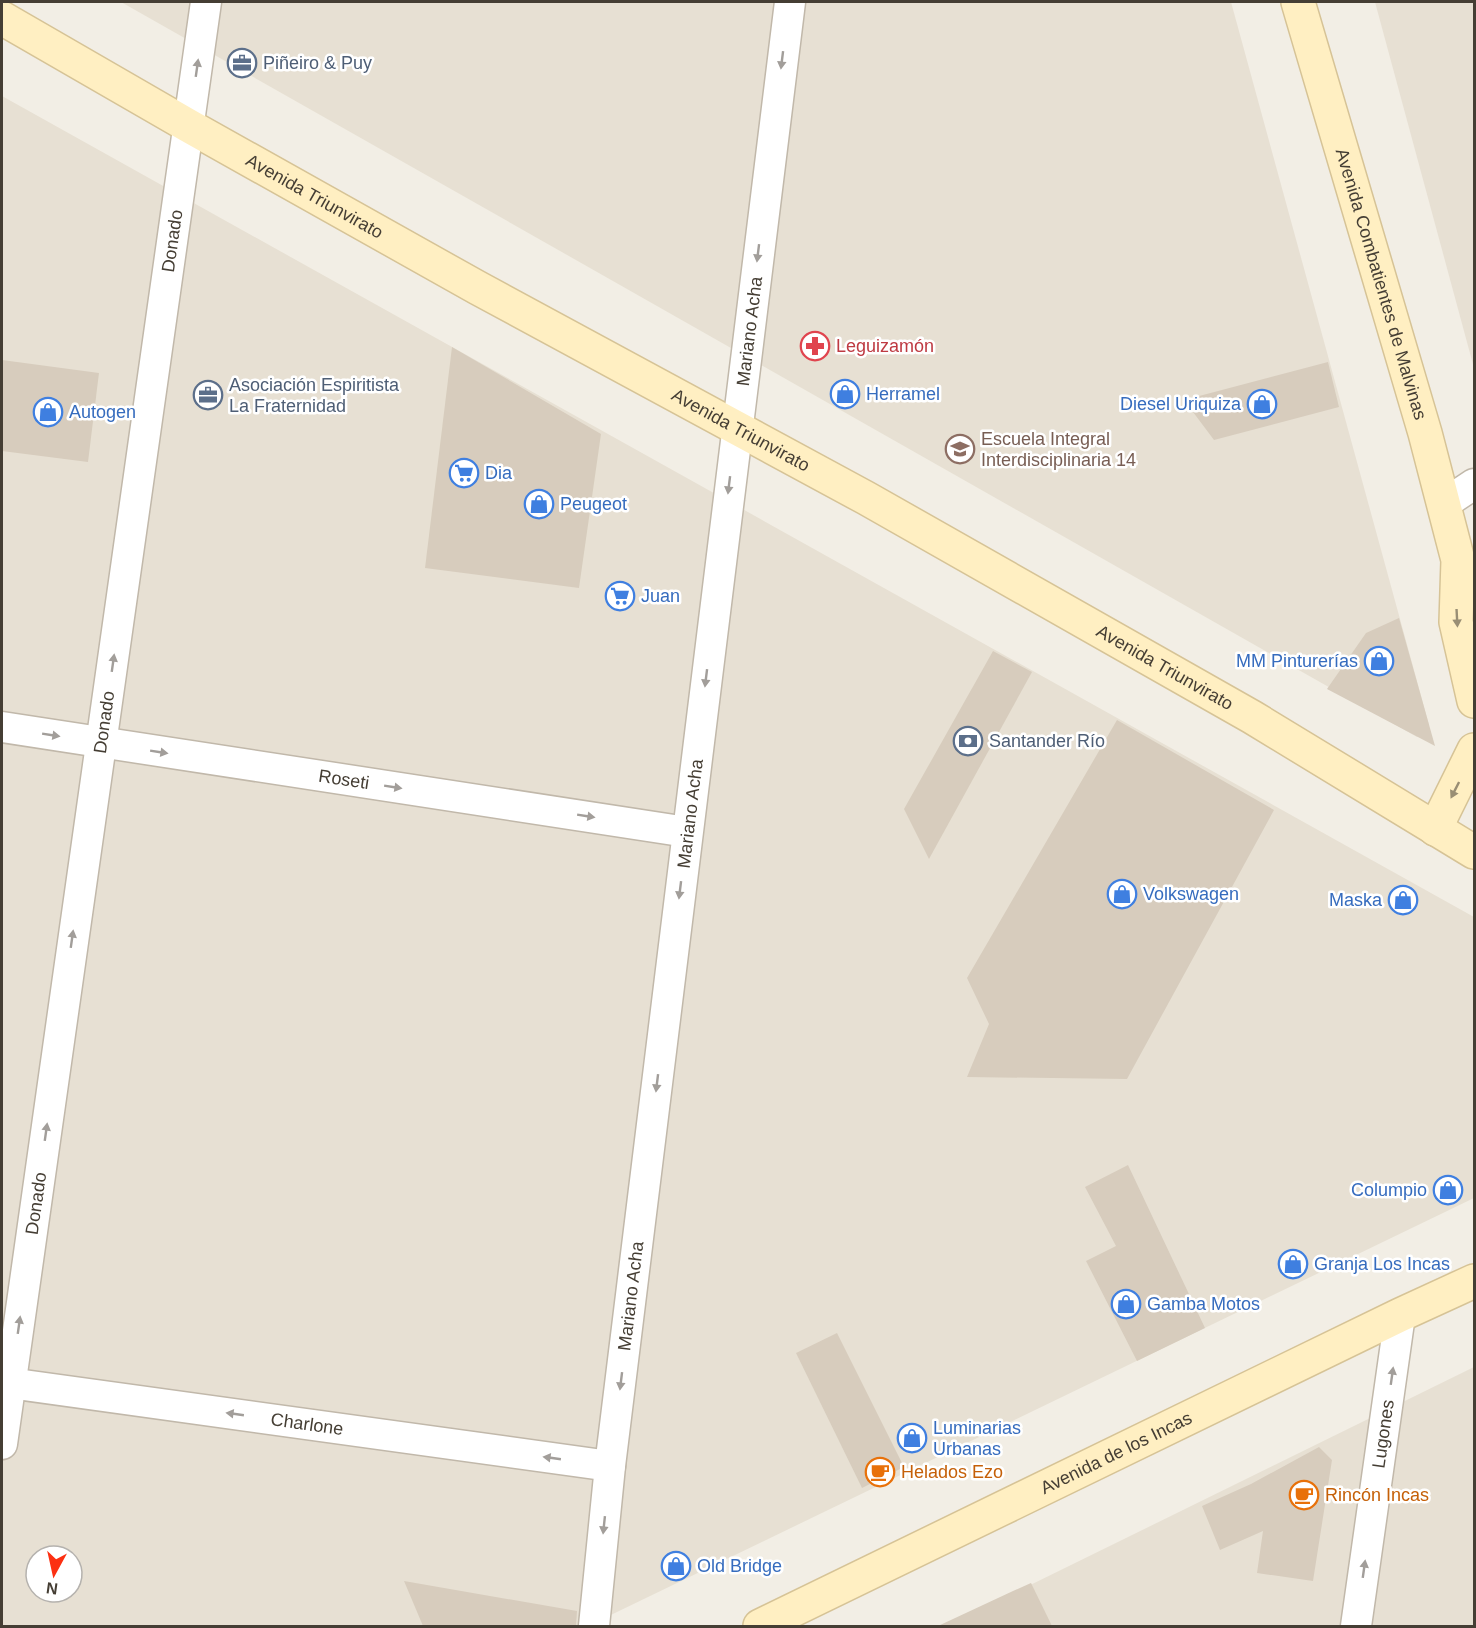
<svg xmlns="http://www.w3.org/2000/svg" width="1476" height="1628" font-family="Arial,sans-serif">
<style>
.residential{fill:#e7e0d3;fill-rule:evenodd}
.building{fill:#d7ccbd}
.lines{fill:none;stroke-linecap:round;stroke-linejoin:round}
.street-casing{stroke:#c1b8aa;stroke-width:33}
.secondary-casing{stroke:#d6c396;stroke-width:36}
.street{stroke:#fff;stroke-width:30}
.secondary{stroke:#ffefc2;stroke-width:33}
.oneway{fill:#a29e9a}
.oneway2{fill:#998e74}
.labels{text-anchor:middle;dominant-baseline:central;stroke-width:5;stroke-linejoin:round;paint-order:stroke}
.service-label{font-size:18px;fill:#4e5e75;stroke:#fff;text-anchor:start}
.street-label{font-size:18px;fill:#453e34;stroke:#fff}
.health-label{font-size:18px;fill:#be3a42;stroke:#fff;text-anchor:start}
.shop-label{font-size:18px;fill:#366cbe;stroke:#fff;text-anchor:start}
.education-label{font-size:18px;fill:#785e54;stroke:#fff;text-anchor:start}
.food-label{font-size:18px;fill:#c56008;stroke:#fff;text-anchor:start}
</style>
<rect width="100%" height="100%" fill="#f2eee5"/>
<g class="residential">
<polygon points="121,2 1231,2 1429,725 1417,737"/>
<polygon points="1375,2 1474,2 1474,368"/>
<path d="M2 96 1474 917V1198L588 1626H2ZM36 1556H72V1592H36Z"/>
<polygon points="1474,1367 1474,1626 947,1626"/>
</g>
<g class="building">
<polygon points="452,347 601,434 579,588 425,568"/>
<polygon points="2,360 99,373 88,462 2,451"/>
<polygon points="1328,362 1339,407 1214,440 1184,400"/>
<polygon points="1399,618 1435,746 1327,689 1366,633"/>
<polygon points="993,651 1032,672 929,859 904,809"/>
<polygon points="1117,720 1274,810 1127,1079 967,1077 989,1024 967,978"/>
<polygon points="1128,1165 1205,1328 1137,1361 1086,1261 1116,1246 1085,1187"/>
<polygon points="837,1333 904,1467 862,1488 796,1353"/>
<polygon points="1319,1447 1332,1460 1313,1581 1257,1573 1263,1531 1220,1550 1202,1506 1251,1484"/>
<polygon points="404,1581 577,1611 576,1626 423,1626"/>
<polygon points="1031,1583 1052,1626 938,1626 1013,1591"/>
</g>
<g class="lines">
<g class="street-casing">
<g id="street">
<polyline points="1444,504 1474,484"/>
<path id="s1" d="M2 727 687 832"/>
<path id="s2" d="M2 1382 610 1466"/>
<path id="s3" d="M2 1444 206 2"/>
<path id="s4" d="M594 1626 610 1466 790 2"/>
<path id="s5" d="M1356 1626 1400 1315"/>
</g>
</g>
<g class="secondary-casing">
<g id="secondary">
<path id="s6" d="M1298 2 1425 433 1458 560 1456 622 1474 701"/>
<path id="s7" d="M2 18 189 126 478 288 866 498 1252 717 1474 852"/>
<polyline points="1435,829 1474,750"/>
<path id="s8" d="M760 1626 1400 1315 1474 1281"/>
</g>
</g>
<use href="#street" class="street"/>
<use href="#secondary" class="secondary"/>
</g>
<defs><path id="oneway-solid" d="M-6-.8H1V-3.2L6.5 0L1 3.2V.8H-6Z" transform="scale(1.5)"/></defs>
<g class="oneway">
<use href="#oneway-solid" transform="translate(782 60) rotate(97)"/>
<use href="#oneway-solid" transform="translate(197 68) rotate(-82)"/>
<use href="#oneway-solid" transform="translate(758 253) rotate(97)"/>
<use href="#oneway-solid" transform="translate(729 485) rotate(97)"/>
<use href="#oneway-solid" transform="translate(113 663) rotate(-82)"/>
<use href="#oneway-solid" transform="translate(706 678) rotate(97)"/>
<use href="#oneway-solid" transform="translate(51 735) rotate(9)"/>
<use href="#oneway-solid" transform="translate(159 752) rotate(9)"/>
<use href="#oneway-solid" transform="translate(393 787) rotate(9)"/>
<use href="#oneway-solid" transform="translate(586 816) rotate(9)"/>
<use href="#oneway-solid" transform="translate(680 890) rotate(97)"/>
<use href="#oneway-solid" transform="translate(72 939) rotate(-82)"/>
<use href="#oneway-solid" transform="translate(657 1083) rotate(97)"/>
<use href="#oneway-solid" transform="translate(46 1132) rotate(-82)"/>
<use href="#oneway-solid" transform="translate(19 1325) rotate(-82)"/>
<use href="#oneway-solid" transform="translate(1392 1376) rotate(-82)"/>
<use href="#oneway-solid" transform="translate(621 1381) rotate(97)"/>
<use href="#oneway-solid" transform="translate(235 1414) rotate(-172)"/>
<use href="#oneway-solid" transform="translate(552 1458) rotate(-172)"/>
<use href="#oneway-solid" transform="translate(604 1525) rotate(96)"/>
<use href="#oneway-solid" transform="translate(1364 1569) rotate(-82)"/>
</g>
<g class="oneway2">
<use href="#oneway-solid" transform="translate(1457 618) rotate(87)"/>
<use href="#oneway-solid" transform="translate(1455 790) rotate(117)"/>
</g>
<defs>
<g id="office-ring" transform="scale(1.5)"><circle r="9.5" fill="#fff" stroke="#5c6f8a" stroke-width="1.5"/><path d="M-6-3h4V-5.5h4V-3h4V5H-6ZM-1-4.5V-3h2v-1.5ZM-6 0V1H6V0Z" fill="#5c6f8a"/></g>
<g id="pharmacy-ring" transform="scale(1.5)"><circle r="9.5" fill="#fff" stroke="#e0444e" stroke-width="1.5"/><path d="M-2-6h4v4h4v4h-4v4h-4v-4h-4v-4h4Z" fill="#e0444e"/></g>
<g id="shop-ring" transform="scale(1.5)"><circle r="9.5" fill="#fff" stroke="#3f7fe0" stroke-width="1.5"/><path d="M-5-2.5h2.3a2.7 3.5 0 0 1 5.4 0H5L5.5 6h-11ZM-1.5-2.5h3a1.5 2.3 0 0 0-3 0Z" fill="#3f7fe0"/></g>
<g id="school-ring" transform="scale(1.5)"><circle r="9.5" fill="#fff" stroke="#8d6e63" stroke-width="1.5"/><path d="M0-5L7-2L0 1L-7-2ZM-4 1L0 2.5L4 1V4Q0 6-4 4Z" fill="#8d6e63"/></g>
<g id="supermarket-ring" transform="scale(1.5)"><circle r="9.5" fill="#fff" stroke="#3f7fe0" stroke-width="1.5"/><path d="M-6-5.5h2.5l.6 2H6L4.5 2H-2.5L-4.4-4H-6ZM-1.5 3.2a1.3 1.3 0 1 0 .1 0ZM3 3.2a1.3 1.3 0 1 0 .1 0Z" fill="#3f7fe0"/></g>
<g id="bank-ring" transform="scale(1.5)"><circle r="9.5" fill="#fff" stroke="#5c6f8a" stroke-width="1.5"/><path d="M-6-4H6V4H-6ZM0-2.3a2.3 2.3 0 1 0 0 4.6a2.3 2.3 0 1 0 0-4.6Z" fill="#5c6f8a"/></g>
<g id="cafe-ring" transform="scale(1.5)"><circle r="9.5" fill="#fff" stroke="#e8710a" stroke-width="1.5"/><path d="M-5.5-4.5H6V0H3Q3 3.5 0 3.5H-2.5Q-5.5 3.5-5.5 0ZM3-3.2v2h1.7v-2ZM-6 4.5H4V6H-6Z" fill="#e8710a"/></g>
</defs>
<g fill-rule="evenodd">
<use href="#office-ring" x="242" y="63"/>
<use href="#pharmacy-ring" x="815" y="346"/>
<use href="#shop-ring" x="845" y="394"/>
<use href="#office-ring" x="208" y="395"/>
<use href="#shop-ring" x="1262" y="404"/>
<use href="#shop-ring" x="48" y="412"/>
<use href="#school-ring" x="960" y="449"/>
<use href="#supermarket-ring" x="464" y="473"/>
<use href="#shop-ring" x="539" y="504"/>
<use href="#supermarket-ring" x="620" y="596"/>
<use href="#shop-ring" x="1379" y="661"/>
<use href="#bank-ring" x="968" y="741"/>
<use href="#shop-ring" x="1122" y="894"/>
<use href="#shop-ring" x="1403" y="900"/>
<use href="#shop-ring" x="1448" y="1190"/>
<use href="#shop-ring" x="1293" y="1264"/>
<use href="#shop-ring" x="1126" y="1304"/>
<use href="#shop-ring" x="912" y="1438"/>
<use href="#cafe-ring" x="880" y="1472"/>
<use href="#cafe-ring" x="1304" y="1495"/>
<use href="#shop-ring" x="676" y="1566"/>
</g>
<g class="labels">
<g class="service-label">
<text x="263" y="63">Piñeiro &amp; Puy</text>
<text x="229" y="385">Asociación Espiritista<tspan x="229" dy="21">La Fraternidad</tspan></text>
<text x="989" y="741">Santander Río</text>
</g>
<g class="street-label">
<text stroke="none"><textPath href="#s7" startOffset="360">Avenida Triunvirato</textPath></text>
<text stroke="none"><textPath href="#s3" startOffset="1215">Donado</textPath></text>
<text stroke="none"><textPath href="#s6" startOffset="294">Avenida Combatientes de Malvinas</textPath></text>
<text stroke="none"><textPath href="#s4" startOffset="1304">Mariano Acha</textPath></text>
<text stroke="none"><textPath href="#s7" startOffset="846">Avenida Triunvirato</textPath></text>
<text stroke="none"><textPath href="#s7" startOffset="1332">Avenida Triunvirato</textPath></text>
<text stroke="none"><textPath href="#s3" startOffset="729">Donado</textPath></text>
<text stroke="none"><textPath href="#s1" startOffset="346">Roseti</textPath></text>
<text stroke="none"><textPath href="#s4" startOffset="818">Mariano Acha</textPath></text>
<text stroke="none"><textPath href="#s3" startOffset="243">Donado</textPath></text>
<text stroke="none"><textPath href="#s4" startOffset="332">Mariano Acha</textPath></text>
<text stroke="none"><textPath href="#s2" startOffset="308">Charlone</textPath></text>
<text stroke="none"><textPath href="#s5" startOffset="194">Lugones</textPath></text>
<text stroke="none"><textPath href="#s8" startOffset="396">Avenida de los Incas</textPath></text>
</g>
<g class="health-label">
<text x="836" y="346">Leguizamón</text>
</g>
<g class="shop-label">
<text x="866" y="394">Herramel</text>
<text x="1241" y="404" text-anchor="end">Diesel Uriquiza</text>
<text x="69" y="412">Autogen</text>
<text x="485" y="473">Dia</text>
<text x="560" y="504">Peugeot</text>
<text x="641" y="596">Juan</text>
<text x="1358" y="661" text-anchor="end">MM Pinturerías</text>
<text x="1143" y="894">Volkswagen</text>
<text x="1382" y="900" text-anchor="end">Maska</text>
<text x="1427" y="1190" text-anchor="end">Columpio</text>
<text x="1314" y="1264">Granja Los Incas</text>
<text x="1147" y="1304">Gamba Motos</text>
<text x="933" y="1428">Luminarias<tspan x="933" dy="21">Urbanas</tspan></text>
<text x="697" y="1566">Old Bridge</text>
</g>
<g class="education-label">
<text x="981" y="439">Escuela Integral<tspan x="981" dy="21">Interdisciplinaria 14</tspan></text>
</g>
<g class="food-label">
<text x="901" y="1472">Helados Ezo</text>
<text x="1325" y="1495">Rincón Incas</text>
</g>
</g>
<rect width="1476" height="1628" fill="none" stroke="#453e34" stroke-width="6"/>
<g transform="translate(54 1574) rotate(188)"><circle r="28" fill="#ffffff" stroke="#b5b2ae" stroke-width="1.5"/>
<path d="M0-4.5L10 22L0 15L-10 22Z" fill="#fc3012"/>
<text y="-9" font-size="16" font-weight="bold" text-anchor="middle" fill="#453e34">N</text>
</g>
</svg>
